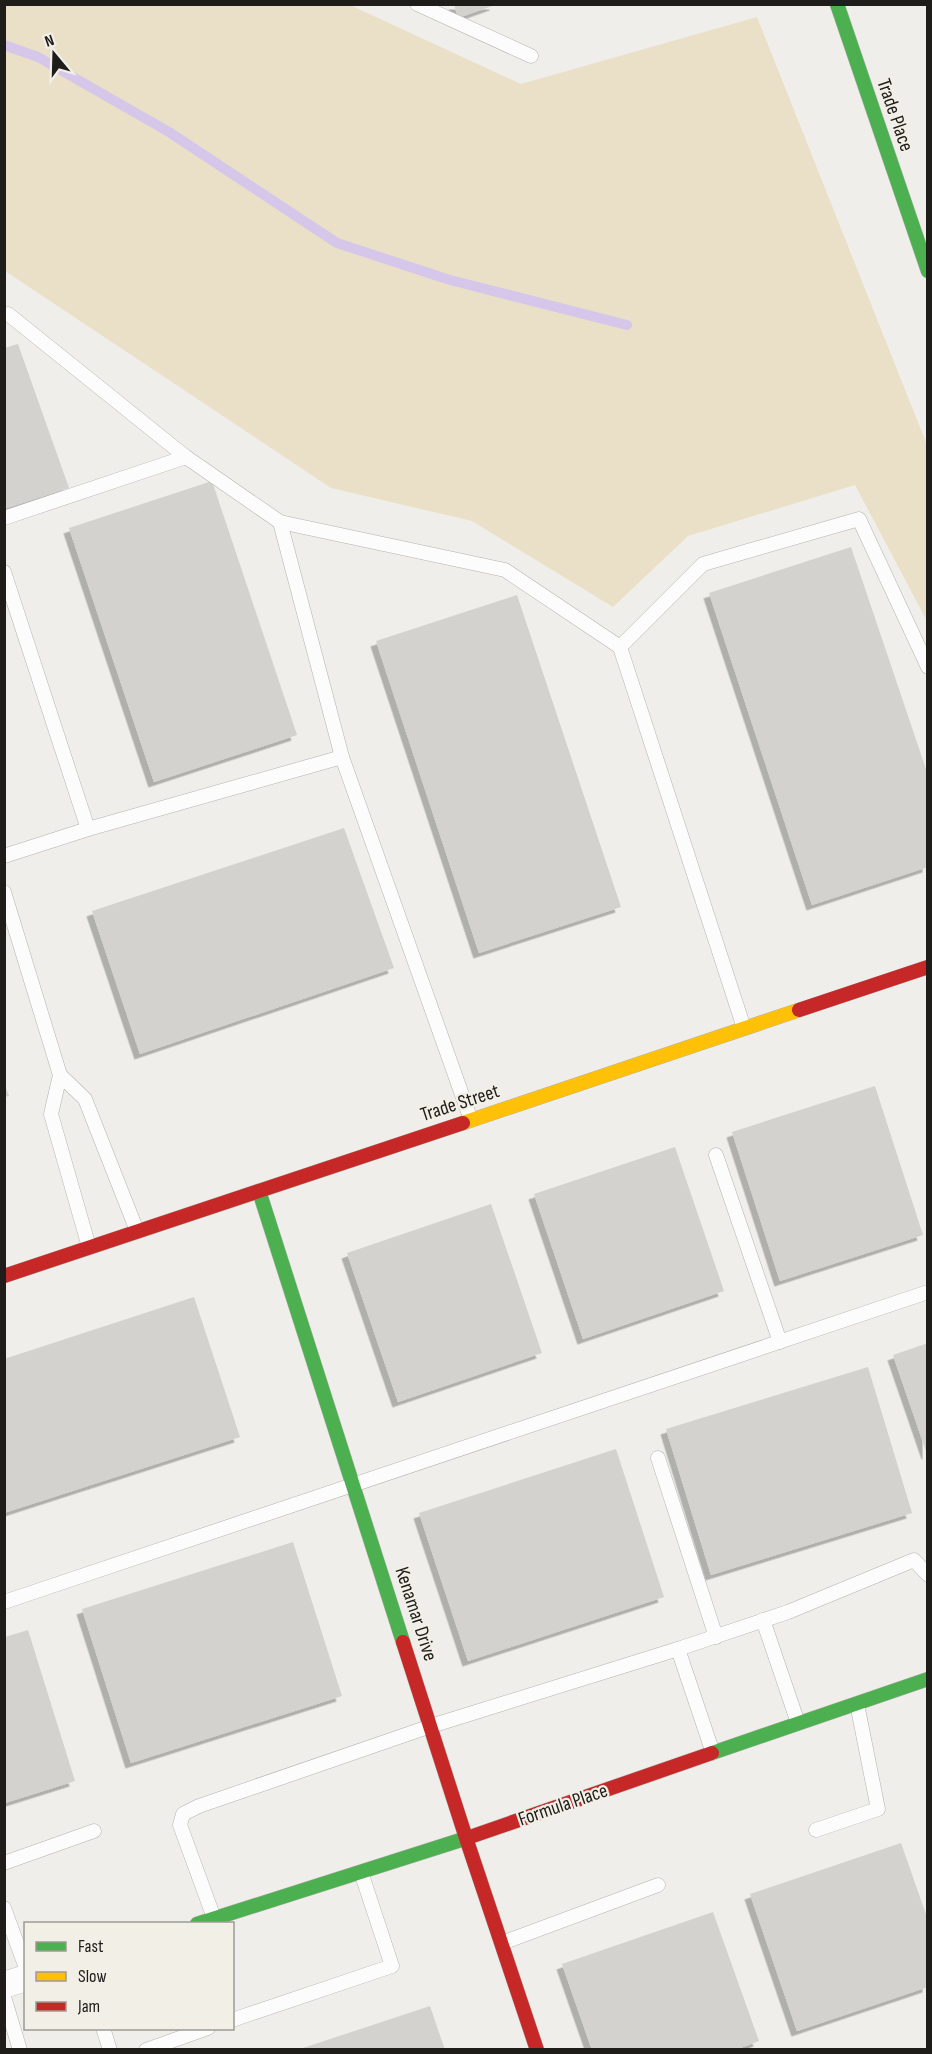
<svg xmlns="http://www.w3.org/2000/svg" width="932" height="2054" font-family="'Sofia Sans Condensed',sans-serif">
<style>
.green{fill:#e9e0c7}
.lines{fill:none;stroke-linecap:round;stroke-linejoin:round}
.stream{stroke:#d6c6ea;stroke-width:10}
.building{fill:#d3d2cf;filter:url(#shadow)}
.lane-casing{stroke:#b4b3af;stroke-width:15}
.street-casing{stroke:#b4b3af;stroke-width:27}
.fast-casing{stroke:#b4b3af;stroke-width:15}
.slow-casing{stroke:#b4b3af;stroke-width:15}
.jam-casing{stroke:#b4b3af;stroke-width:15}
.lane{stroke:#fdfcfc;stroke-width:14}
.street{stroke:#fdfcfc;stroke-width:26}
.fast{stroke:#4caf50;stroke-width:14}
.slow{stroke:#ffc107;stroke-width:14}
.jam{stroke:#c62828;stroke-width:14}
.labels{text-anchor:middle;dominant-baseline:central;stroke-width:4.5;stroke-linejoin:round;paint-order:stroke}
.street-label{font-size:20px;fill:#1e1d1a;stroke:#f2efe7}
</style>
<defs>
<filter id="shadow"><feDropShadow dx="-5.5" dy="5.5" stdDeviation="0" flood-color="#0004"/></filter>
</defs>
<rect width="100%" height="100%" fill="#efeeea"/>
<polygon class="green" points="4,5 350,5 521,84 757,17 927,445 927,621 855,485 688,536 613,607 472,521 331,488 5,271"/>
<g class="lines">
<polyline class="stream" points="4,45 38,57 169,132 337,243 450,280 627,325"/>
</g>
<g class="building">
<polygon points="454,4 495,4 495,5 458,18"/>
<polygon points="18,344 69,488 4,509 4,348"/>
<polygon points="212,481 297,735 154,782 69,528"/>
<polygon points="851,547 928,775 928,867 812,905 709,593"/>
<polygon points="517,595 621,907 479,953 376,641"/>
<polygon points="344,828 394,968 140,1054 92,911"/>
<polygon points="4,1083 9,1096 4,1097"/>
<polygon points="875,1086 923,1235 780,1281 732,1132"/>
<polygon points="675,1147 724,1291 583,1339 534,1194"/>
<polygon points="491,1204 542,1353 398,1402 347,1253"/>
<polygon points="194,1297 240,1437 4,1513 4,1359"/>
<polygon points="928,1343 928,1454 927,1454 893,1355"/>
<polygon points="868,1367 912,1513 711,1575 666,1429"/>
<polygon points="616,1449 664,1597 468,1661 419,1513"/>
<polygon points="293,1542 342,1696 131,1763 82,1609"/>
<polygon points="28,1630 75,1781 5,1803 5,1637"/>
<polygon points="901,1843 928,1920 928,1987 797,2031 750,1894"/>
<polygon points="713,1912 759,2041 735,2050 592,2050 562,1964"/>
<polygon points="430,2006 445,2050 300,2050 300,2049"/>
</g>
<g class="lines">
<g class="lane-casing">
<g id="lane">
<polyline points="417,4 531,56"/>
<polyline points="4,315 8,314 186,457 280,522"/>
<polyline points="4,518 186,457"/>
<polyline points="4,572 88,829"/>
<polyline points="620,647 744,1028"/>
<polyline points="342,757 280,522 505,570 620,647 703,564 859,519 928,667"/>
<polyline points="4,856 88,829 342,757 471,1120"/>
<polyline points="4,892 60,1075"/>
<polyline points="716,1155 780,1342"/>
<polyline points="89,1247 51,1114 60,1075 85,1099 137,1231"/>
<polyline points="658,1458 716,1637"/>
<polyline points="4,1602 928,1292"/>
<polyline points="763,1620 798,1723"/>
<polyline points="713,1753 678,1649 788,1612 914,1560 928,1575"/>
<polyline points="816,1830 878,1809 857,1704"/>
<polyline points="4,1863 94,1831"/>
<polyline points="4,1908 26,1968"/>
<polyline points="214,1918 180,1825 183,1814 199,1806 431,1726 678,1649"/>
<polyline points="502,1943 658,1885"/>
<polyline points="4,1997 20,2050"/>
<polyline points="232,2020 392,1966 361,1872"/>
<polyline points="103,2028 110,2050"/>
<polyline points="146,2050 208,2028"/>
</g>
</g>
<g class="street-casing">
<polyline id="street" points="4,1985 26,1978"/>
</g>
<g class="fast-casing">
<g id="fast">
<polyline points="837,4 928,271"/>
<polyline points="259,1191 403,1642"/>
<polyline points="712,1753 928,1679"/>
<polyline points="197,1924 467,1838"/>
</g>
</g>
<g class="slow-casing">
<polyline id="slow" points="463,1123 799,1010"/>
</g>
<g class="jam-casing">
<g id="jam">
<polyline points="799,1010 928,967"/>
<polyline points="4,1276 463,1123"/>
<polyline points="403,1642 466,1838 537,2050"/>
<polyline points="467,1838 712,1753"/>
</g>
</g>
<use href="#lane" class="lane"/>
<use href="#street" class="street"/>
<use href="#fast" class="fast"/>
<use href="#slow" class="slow"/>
<use href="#jam" class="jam"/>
</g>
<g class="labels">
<g class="street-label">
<text transform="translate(895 115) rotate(71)">Trade Place</text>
<text transform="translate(460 1103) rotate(-18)">Trade Street</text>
<text transform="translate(416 1614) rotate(72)">Kenamar Drive</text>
<text transform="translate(563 1805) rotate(-19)">Formula Place</text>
</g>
</g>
<rect width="932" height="2054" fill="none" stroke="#1e1d1a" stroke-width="12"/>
<rect x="24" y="1922" width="210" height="108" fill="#f2efe7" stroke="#9d9b95" stroke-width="1.5"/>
<rect x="36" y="1942" width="30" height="9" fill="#4caf50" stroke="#9d9b95" stroke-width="1.5"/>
<text x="78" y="1952" font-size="18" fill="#1e1d1a">Fast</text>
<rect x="36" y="1972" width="30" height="9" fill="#ffc107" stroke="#9d9b95" stroke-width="1.5"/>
<text x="78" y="1982" font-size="18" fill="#1e1d1a">Slow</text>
<rect x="36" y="2002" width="30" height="9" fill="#c62828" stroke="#9d9b95" stroke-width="1.5"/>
<text x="78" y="2012" font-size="18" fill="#1e1d1a">Jam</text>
<g transform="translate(54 54) rotate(341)" stroke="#f2efe7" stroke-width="4.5" paint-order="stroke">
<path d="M0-4.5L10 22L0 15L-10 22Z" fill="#1e1d1a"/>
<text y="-9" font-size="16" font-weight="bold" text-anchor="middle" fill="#1e1d1a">N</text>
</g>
</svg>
